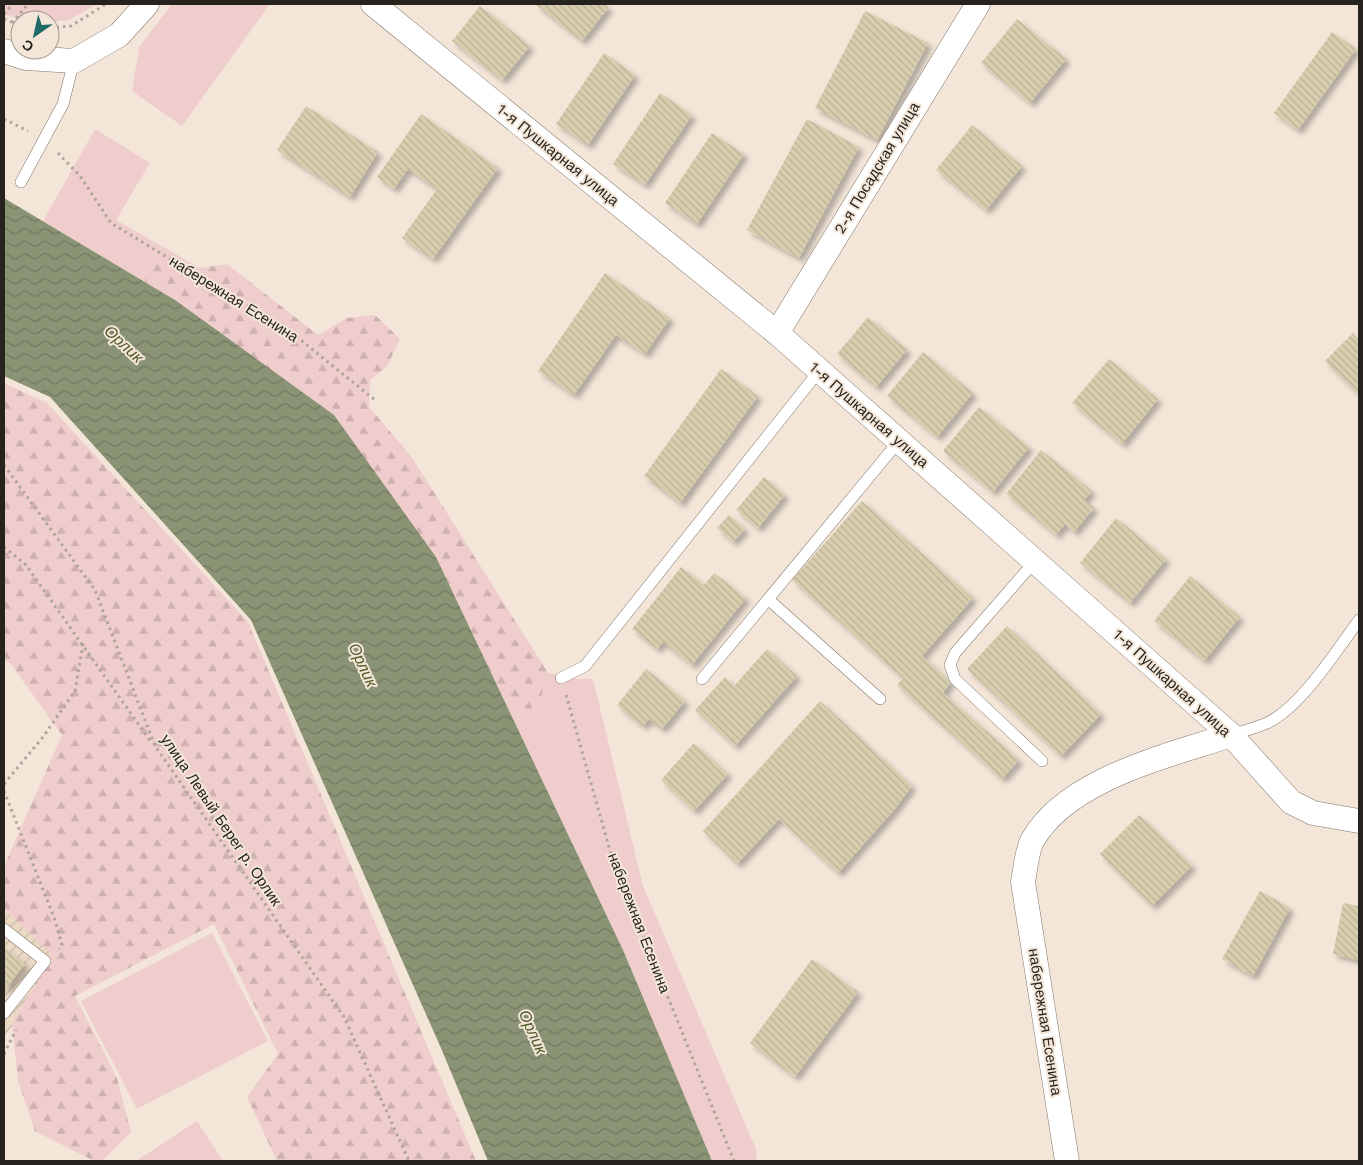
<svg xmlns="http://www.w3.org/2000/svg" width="1363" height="1165" font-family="'Work Sans',sans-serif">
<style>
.industrial{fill:url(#industrial-furrows)}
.green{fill:#efcdcc}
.forest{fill:url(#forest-firs)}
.water{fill:url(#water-waves)}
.building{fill:url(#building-back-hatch);filter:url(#shadow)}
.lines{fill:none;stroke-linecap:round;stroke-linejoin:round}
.lane-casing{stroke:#83776b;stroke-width:12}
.street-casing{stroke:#83776b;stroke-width:25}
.path{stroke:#aea499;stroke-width:3;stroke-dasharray:2.5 4;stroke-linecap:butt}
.lane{stroke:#fff;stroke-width:11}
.street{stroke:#fff;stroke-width:24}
.labels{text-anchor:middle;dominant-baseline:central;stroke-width:4;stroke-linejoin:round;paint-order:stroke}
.street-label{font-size:15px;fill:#26221d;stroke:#f3e6d8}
.water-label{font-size:16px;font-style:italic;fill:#505b28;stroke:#f3e6d8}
</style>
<defs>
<pattern id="industrial-furrows" width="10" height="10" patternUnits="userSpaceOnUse" patternTransform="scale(1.25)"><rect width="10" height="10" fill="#ebd9c6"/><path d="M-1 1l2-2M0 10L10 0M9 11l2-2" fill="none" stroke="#c9baaa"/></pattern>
<pattern id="forest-firs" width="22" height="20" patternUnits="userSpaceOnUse" patternTransform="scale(1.25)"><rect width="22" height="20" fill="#efcdcc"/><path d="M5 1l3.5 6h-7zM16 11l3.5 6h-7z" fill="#cdb0af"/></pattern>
<pattern id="water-waves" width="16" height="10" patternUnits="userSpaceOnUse" patternTransform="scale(1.25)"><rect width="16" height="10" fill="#8b9375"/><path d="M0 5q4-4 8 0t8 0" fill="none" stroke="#71785f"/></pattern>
<pattern id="building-back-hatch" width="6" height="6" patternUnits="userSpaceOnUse" patternTransform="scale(1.25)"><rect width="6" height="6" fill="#d7ceae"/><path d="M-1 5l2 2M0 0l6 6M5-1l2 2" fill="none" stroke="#b8b195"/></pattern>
<filter id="shadow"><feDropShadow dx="4.5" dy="4.5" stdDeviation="2.5" flood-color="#0004"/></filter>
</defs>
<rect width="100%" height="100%" fill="#f3e6d8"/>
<polygon class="industrial" points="4,910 65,958 4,1037"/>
<g class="green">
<polygon points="4,4 97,4 69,20 50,22 50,20 23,20 4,14"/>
<polygon points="172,4 270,4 182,126 132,91 139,47"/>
<polygon points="95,129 150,163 116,220 200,268 154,255 143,266 145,282 43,221"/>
<polygon points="548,673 579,679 593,679 643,886 756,1149 757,1161 712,1161 623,950 511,714 526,715 541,697"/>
<polygon points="212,933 268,1041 137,1109 81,1001"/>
<polygon points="197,1121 223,1161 136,1161"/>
</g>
<g class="forest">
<polygon points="154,255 200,268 227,264 318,335 347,318 375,315 400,339 387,366 370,380 369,407 411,456 548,673 541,697 526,715 511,714 436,557 175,300 145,282 143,266"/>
<polygon points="4,383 47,403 248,622 476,1161 277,1161 247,1097 278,1054 214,924 75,996 117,1078 131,1132 102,1161 94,1161 35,1131 18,1081 12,1024 52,955 4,909 4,866 62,735 10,663 4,660"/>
</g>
<polygon class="water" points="4,198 175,300 334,415 436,557 623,950 712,1161 488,1161 441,1048 251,620 50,397 4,376"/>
<g class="building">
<polygon points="535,4 604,4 609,7 582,41"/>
<polygon points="480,6 530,46 502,80 452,41"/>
<polygon points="865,11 928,43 877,140 815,108"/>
<polygon points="1017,19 1066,59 1030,103 981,63"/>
<polygon points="1332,32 1356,49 1298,130 1274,113"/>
<polygon points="604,53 635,75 588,145 556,124"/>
<polygon points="660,93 692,115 645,185 613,164"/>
<polygon points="306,106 378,152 350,197 277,150"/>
<polygon points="421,114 498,168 433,259 402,238 437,189 408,169 394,189 377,177"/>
<polygon points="807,119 859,147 799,258 747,230"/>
<polygon points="972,125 1022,166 986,210 936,170"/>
<polygon points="712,133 744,154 697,224 665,203"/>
<polygon points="605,273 670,318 645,354 616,335 574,395 538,371"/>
<polygon points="868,317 907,350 876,387 837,354"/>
<polygon points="1353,333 1359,340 1359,395 1325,361"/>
<polygon points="923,352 973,393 937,437 887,396"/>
<polygon points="1109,359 1158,399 1122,444 1072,403"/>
<polygon points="721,369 758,396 680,503 644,476"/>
<polygon points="979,407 1029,447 993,492 943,451"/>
<polygon points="1041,450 1092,491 1084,500 1094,508 1074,532 1065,524 1056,535 1006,494"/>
<polygon points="764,477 785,495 758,528 736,510"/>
<polygon points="862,501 973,598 922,656 951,682 943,693 1019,760 1002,779 897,685 903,678 792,580"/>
<polygon points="729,515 745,529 733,542 717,528"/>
<polygon points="1116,518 1166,559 1130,603 1080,563"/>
<polygon points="681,567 704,585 714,573 746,598 692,665 663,642 657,649 632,629"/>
<polygon points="1190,576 1240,617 1204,661 1154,621"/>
<polygon points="1007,626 1101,714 1061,756 967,669"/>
<polygon points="767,649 797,676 735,746 695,710 725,677 734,686"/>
<polygon points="646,669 685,701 662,729 649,719 643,726 617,705"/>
<polygon points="820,701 912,786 894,810 838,873 779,819 737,864 703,831"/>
<polygon points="694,743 728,774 694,811 661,780"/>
<polygon points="1139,815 1192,866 1152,906 1100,854"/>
<polygon points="1260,891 1290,908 1253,976 1222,959"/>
<polygon points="1343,903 1359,906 1359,960 1333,954"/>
<polygon points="4,948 25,964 4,991"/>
<polygon points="812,959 858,992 795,1077 750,1043"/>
</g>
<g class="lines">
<g class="lane-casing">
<g id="lane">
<polyline points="21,182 63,104 74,61"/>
<polyline points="1035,561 955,653 950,665 955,679 1042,761"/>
<polyline points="768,599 880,699"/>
<polyline points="561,678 585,666 819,371"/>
<polyline points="702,679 899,441"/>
<path d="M1231 735C1243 731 1256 728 1267 723 1301 707 1337 650 1359 620"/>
<polyline points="4,929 45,961 4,1013"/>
</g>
</g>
<g class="street-casing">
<g id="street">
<polyline points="373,4 777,333 1231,735 1291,802 1313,813 1359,821"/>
<polyline points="4,51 26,58 74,61 119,35 147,4"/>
<polyline points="777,333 978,4"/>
<path d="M1067 1161 1023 882C1025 871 1027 851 1032 841 1066 779 1168 756 1231 735"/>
</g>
</g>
<g class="path">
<polyline points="4,14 13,4"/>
<polyline points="4,19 20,25"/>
<polyline points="12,23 28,4"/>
<polyline points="50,28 71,26 106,4"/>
<polyline points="4,119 28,131"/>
<polyline points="58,153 80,176 111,223 229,295 282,325 375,400"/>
<polyline points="4,465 95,590 155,746 344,1017 409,1161"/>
<polyline points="4,547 26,565 151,742"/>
<polyline points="566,695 613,861 734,1161"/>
<polyline points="4,784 43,737 75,691 83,644"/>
<polyline points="4,791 55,920 62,945 59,949"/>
<polyline points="4,1054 16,1030"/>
</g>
<use href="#lane" class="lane"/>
<use href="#street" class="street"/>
</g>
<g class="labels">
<g class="street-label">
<text transform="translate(558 155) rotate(39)">1-я Пушкарная улица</text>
<text transform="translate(877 168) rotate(-59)">2-я Посадская улица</text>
<text transform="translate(234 299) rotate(32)">набережная Есенина</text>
<text transform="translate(869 415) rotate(41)">1-я Пушкарная улица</text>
<text transform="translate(1172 683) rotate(42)">1-я Пушкарная улица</text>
<text transform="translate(221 820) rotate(56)">улица Левый Берег р. Орлик</text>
<text transform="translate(639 923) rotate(69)">набережная Есенина</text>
<text transform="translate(1045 1022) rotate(81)">набережная Есенина</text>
</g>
<g class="water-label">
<text transform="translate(124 344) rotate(43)">Орлик</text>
<text transform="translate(363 665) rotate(65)">Орлик</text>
<text transform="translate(533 1032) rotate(66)">Орлик</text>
</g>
</g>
<rect width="1363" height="1165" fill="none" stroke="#26221d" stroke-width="10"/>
<g transform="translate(35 35) rotate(214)"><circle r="24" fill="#f3e6d8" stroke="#a1988d"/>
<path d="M0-4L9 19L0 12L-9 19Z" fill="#1d6a69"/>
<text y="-8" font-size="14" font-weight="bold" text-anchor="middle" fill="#26221d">С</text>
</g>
</svg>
